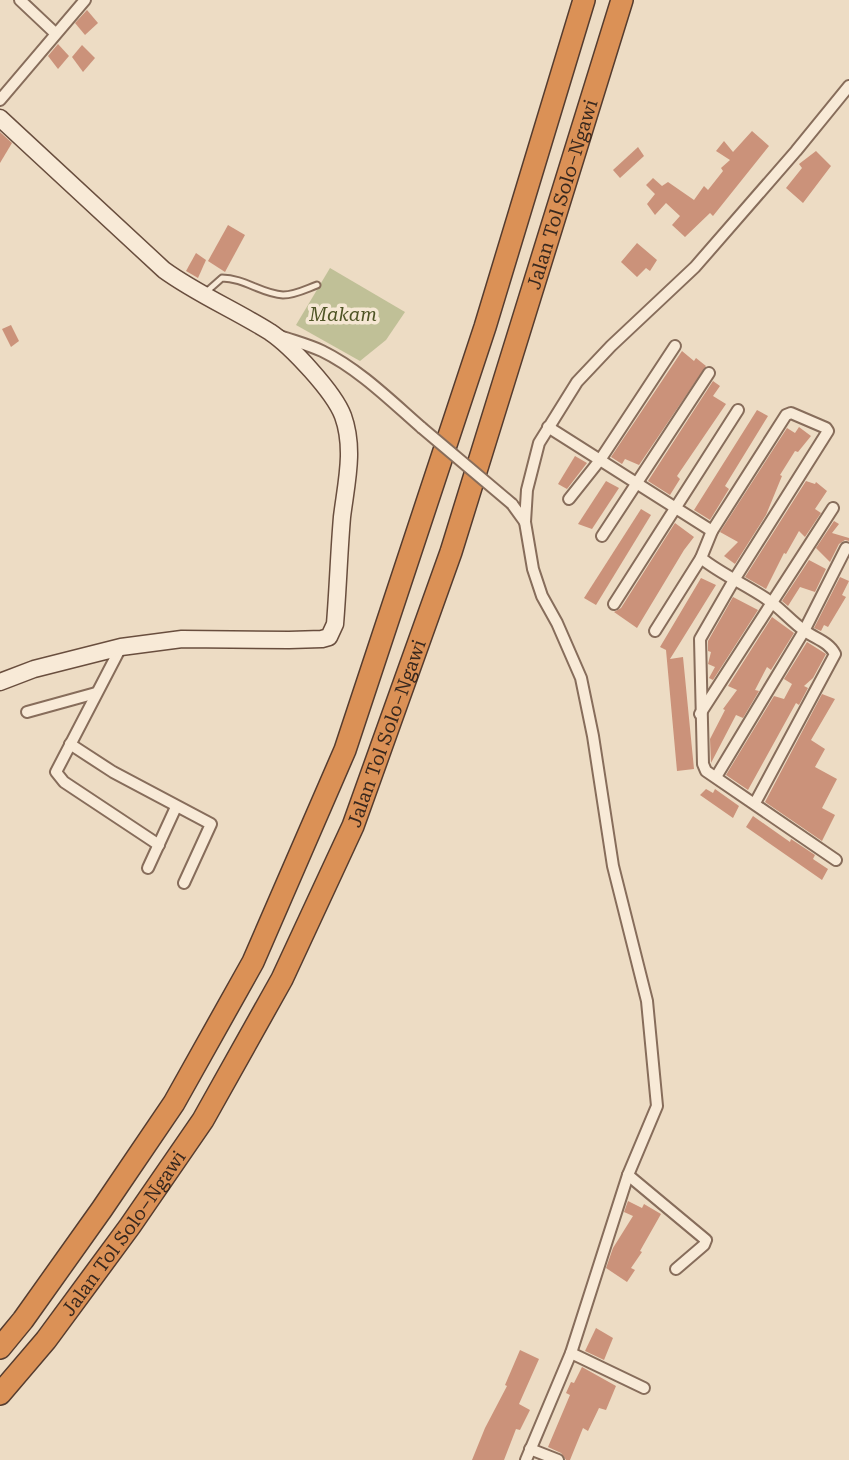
<svg xmlns="http://www.w3.org/2000/svg" width="849" height="1460" font-family="'Roboto Serif',serif">
<style>
.cemetery{fill:#c0c097}
.building{fill:#cb927a}
.lines{fill:none;stroke-linecap:round;stroke-linejoin:round}
.lane-casing{stroke:#876d5b;stroke-width:9}
.street-casing{stroke:#876d5b;stroke-width:14}
.secondary-casing{stroke:#694e3e;stroke-width:19}
.highway-casing{stroke:#553c2f;stroke-width:24}
.lane{stroke:#f8ead7;stroke-width:5}
.street{stroke:#f8ead7;stroke-width:10}
.secondary{stroke:#f8ead7;stroke-width:16}
.highway{stroke:#db9156;stroke-width:21}
.street-bridge-casing{stroke:#876d5b;stroke-width:14;stroke-linecap:butt}
.street-bridge{stroke:#f8ead7;stroke-width:10}
.labels{text-anchor:middle;dominant-baseline:central;stroke-width:7;stroke-linejoin:round;paint-order:stroke}
.street-label{font-size:19px;fill:#38281e;stroke:#f5e7d3}
.park-label{font-size:19px;font-style:italic;fill:#4e5425;stroke:#f5e7d3}
</style>
<rect width="100%" height="100%" fill="#eddcc4"/>
<polygon class="cemetery" points="330,268 405,312 386,340 360,361 296,325"/>
<g class="building">
<polygon points="87,10 98,23 85,35 75,23"/>
<polygon points="58,44 69,56 58,69 48,56"/>
<polygon points="82,45 95,58 83,72 72,57"/>
<polygon points="752,131 769,146 713,216 710,213 685,237 672,225 680,216 666,203 655,215 647,204 655,194 646,185 653,178 662,186 668,182 694,200 704,186 708,190 723,171 721,168 730,160 716,151 724,141 733,152"/>
<polygon points="0,132 12,143 0,163"/>
<polygon points="638,147 644,156 620,178 613,170"/>
<polygon points="816,151 831,166 803,203 786,188 802,168 799,164"/>
<polygon points="228,225 245,235 225,272 208,261"/>
<polygon points="637,243 657,260 650,271 646,268 637,277 621,262"/>
<polygon points="196,253 206,260 198,278 186,271"/>
<polygon points="11,325 19,341 11,347 2,329"/>
<polygon points="682,351 694,361 696,358 706,366 639,465 625,459 622,464 611,457"/>
<polygon points="713,381 720,386 713,396 726,404 677,476 680,479 670,495 648,481"/>
<polygon points="757,410 768,416 725,486 729,489 710,520 694,510"/>
<polygon points="799,427 811,436 798,452 795,451 780,475 782,476 766,515 735,564 724,556 738,542 720,532 787,428 795,433"/>
<polygon points="575,456 587,463 567,489 558,484"/>
<polygon points="606,481 619,488 592,529 578,524"/>
<polygon points="806,481 815,484 816,482 827,491 815,509 821,513 805,537 799,531 786,554 784,553 766,589 745,577"/>
<polygon points="641,509 651,515 596,605 584,598"/>
<polygon points="834,521 839,524 832,533 849,538 849,541 845,540 839,544 830,562 816,548"/>
<polygon points="675,523 694,537 684,550 637,628 614,612 621,608"/>
<polygon points="809,560 826,569 815,592 800,587 788,606 782,601"/>
<polygon points="840,577 849,581 842,595 846,597 828,627 824,625 821,631 814,628"/>
<polygon points="701,578 716,585 670,659 683,657 694,769 677,771 666,650 660,647"/>
<polygon points="733,597 758,610 713,680 709,678 715,667 708,664 711,652 708,651 708,641"/>
<polygon points="772,617 794,633 771,670 767,667 755,690 759,691 743,718 736,715 711,763 710,739 725,710 723,709 737,690 728,686"/>
<polygon points="807,642 826,654 813,678 804,686 808,688 799,705 796,703 748,790 726,775 774,696 784,699 792,684 784,679"/>
<polygon points="822,694 835,699 811,740 825,749 815,767 837,779 822,808 835,815 822,841 765,802"/>
<polygon points="706,789 713,793 715,789 739,806 733,818 700,795"/>
<polygon points="753,816 790,842 791,839 815,855 813,859 828,869 822,880 746,827"/>
<polygon points="628,1201 642,1208 644,1204 661,1214 640,1251 642,1252 631,1268 635,1270 627,1282 606,1268 613,1248 633,1216 624,1212"/>
<polygon points="596,1328 613,1338 604,1360 585,1351"/>
<polygon points="520,1350 539,1359 519,1404 530,1410 520,1430 516,1429 504,1460 472,1460 485,1428 507,1386 505,1385"/>
<polygon points="582,1367 616,1386 606,1410 599,1408 588,1431 583,1428 570,1460 566,1460 561,1453 548,1447 570,1395 566,1393 571,1382 574,1383"/>
</g>
<g class="lines">
<g class="lane-casing">
<path id="lane" d="M205 293 222 278C244 278 262 294 283 295 295 295 306 289 317 285"/>
</g>
<g class="street-casing">
<g id="street">
<polyline points="20,0 55,33"/>
<polyline points="0,100 85,0"/>
<path d="M280 336C294 341 309 345 322 351 359 369 391 401 422 428"/>
<polyline points="548,427 712,531"/>
<polyline points="569,499 600,460 675,346"/>
<polyline points="512,504 525,522 527,490 539,443 577,382 611,346 695,267 796,151 849,86"/>
<polyline points="525,522 533,569 542,596 557,623 581,678 593,736 613,866 647,1001 657,1106 628,1175 571,1353 526,1460"/>
<polyline points="602,536 709,373"/>
<polyline points="614,604 738,410"/>
<polyline points="655,631 701,558"/>
<polyline points="121,647 56,772 64,782 159,845"/>
<polyline points="27,712 96,693"/>
<polyline points="700,714 833,508"/>
<polyline points="70,744 113,772 211,824 184,883"/>
<polyline points="716,777 804,631 846,548"/>
<path d="M755 803 835 654C829 642 816 639 805 631 793 623 783 611 771 602 749 586 722 575 701 558L712 531 786 415 791 413 826 428 828 431 734 580 700 639 703 764 706 771 836 860"/>
<polyline points="148,868 176,807"/>
<polyline points="628,1175 706,1240 704,1245 676,1269"/>
<polyline points="571,1353 644,1388"/>
<polyline points="530,1449 558,1460"/>
</g>
</g>
<g class="secondary-casing">
<path id="secondary" d="M0 118 164 270C197 294 235 310 270 332 291 346 334 392 343 416 355 449 346 484 342 517 339 552 338 588 335 624L329 637 322 639 289 640 182 639 121 647 34 669 0 682"/>
</g>
<g class="highway-casing">
<g id="highway">
<polyline points="0,1348 23,1320 102,1209 174,1103 253,962 345,750 485,327 584,0"/>
<path id="s1" d="M0 1394 46 1340 130 1226 203 1120 282 979 353 826 451 552 622 0"/>
</g>
</g>
<use href="#lane" class="lane"/>
<use href="#street" class="street"/>
<use href="#secondary" class="secondary"/>
<use href="#highway" class="highway"/>
<g class="street-bridge-casing">
<polyline id="street-bridge" points="422,428 512,504"/>
</g>
<use href="#street-bridge" class="street-bridge"/>
</g>
<g class="labels">
<g class="street-label">
<text stroke="none"><textPath href="#s1" startOffset="1337">Jalan Tol Solo–Ngawi</textPath></text>
<text stroke="none"><textPath href="#s1" startOffset="770">Jalan Tol Solo–Ngawi</textPath></text>
<text stroke="none"><textPath href="#s1" startOffset="203">Jalan Tol Solo–Ngawi</textPath></text>
</g>
<g class="park-label">
<text x="343" y="314">Makam</text>
</g>
</g>
</svg>
